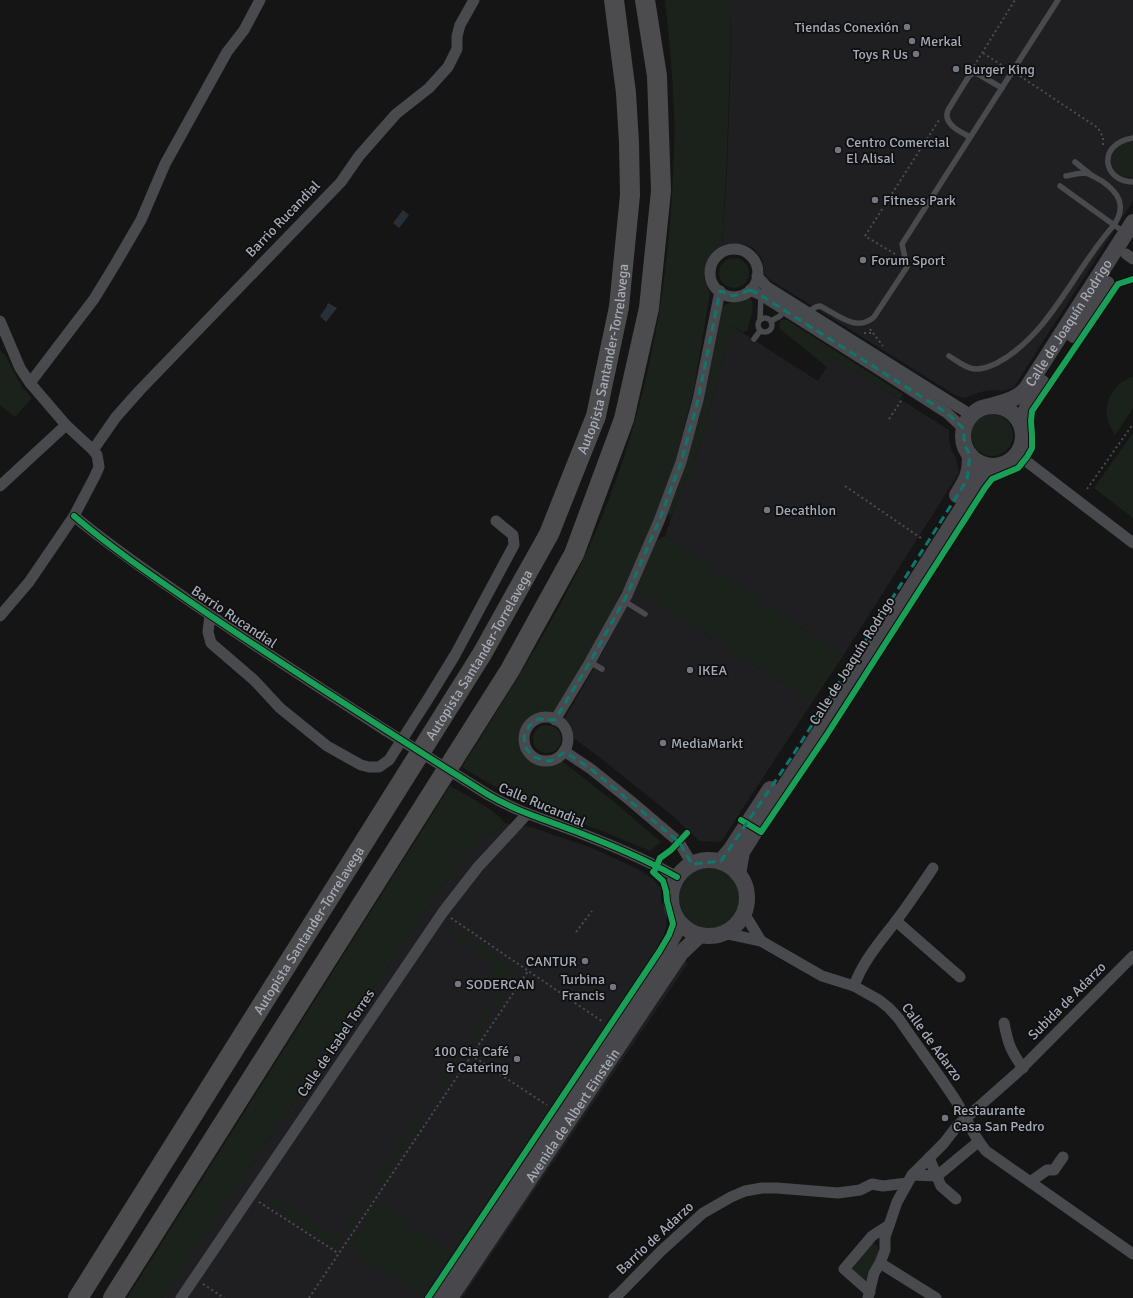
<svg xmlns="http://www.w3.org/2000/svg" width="1133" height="1298" font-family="Signika,sans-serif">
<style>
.built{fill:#1f1f21}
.green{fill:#1b221c}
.water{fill:#283037}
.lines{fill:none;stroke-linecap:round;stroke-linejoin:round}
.path{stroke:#4b4c50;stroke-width:2;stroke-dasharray:2 3;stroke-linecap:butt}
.service{stroke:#494a4e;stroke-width:5.5}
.minor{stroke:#494a4e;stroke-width:11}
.secondary{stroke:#48484c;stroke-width:16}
.motorway{stroke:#4c4c4f;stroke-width:20}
.minor-bridge{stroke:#494a4e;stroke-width:11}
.cycleway-casing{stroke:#0f0f11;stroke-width:8}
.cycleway{stroke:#1a9f57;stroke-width:6}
.marked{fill:none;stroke:#0f766e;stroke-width:3;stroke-dasharray:8 5;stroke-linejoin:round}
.poi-dot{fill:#73767e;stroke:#0f0f11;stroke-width:1.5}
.labels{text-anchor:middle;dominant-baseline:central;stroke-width:3.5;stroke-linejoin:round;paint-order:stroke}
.poi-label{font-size:14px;fill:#a6abb6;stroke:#0f0f11;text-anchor:start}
.street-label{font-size:14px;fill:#a6abb6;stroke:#0f0f11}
</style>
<rect width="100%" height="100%" fill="#151515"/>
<g class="built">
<polygon points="731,0 1133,0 1133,141 1126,142 1123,175 1129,178 1133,177 1133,201 1016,384 1013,388 1003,391 993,390 984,391 964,398 955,395 767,278 765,275 762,258 753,248 747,245 736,244 727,244 722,246 727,169 730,83"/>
<polygon points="732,326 818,381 833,357 949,430 949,440 951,449 956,458 959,473 843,656 665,536 675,506 699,448"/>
<polygon points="635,589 774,678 813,701 721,842 699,841 673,816 598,756 572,737 571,732 565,721 565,718 604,650"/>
<polygon points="505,823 531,827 592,848 638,869 653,879 661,888 661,901 666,915 667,926 663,937 659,943 688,963 462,1298 162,1298 212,1221 379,980 437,894 461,861 486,831 492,836"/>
</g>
<g class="green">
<path d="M665 0H731C730 82 727 164 722 246L706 263 704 278 710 293 694 389 677 456 669 480 643 547 628 580 583 665 554 714C547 716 540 714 533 718 513 731 517 759 541 765 548 767 555 761 562 761L613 801 661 842 650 851 602 831 529 805 517 799 518 797 492 785 462 767C503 701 546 636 580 566 632 459 660 343 670 224 672 200 673 176 674 151 674 139 675 126 674 114 673 76 669 38 665 0Z"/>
<path d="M1133 141V177C1111 179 1100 146 1133 141Z"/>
<circle cx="734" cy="273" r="15"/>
<path d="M751 298C756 311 749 317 748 330L743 332 732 326 699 448 670 518 668 512 678 488 700 416 721 306H723L729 303 740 302Z"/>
<polygon points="781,320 787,320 903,394 900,399 833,357 827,367 780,329 779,325"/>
<polygon points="0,350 5,355 22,387 32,398 15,417 0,405"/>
<path d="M1133 377V408L1115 435C1113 431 1109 426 1108 421 1103 402 1114 382 1133 377Z"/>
<circle cx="992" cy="435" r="21"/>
<polygon points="1133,433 1133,518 1094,488"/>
<polygon points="665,536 843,656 813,701 774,678 635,589 657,540"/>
<circle cx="547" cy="739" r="14"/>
<path d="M450 786C465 795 495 809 505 823L492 836 486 832 461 861 437 894 379 980 212 1221 162 1298H127Z"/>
<circle cx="710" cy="897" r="31"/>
<polygon points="449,927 454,931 455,929 519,972 499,1001 495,998 501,988 485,978 495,963 447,930"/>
<polygon points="492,1001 498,1004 469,1049 463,1045"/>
<polygon points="461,1051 465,1053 434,1101 429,1098"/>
<polygon points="422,1109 426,1112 372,1194 368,1191"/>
<polygon points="271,1195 336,1239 361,1202 365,1205 336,1248 266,1202"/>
<polygon points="377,1203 450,1252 421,1296 347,1248"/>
<polygon points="871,1243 877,1245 879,1251 865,1284 850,1270"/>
</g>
<g class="water">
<polygon points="403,210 409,215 399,228 393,223"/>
<polygon points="328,303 337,308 326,322 320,316 327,306 327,304"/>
</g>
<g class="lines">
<g class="path">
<polyline points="983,53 1006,68"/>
<polyline points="974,66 1015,0"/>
<polyline points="1020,76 1098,128 1103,137 1103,147"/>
<polyline points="895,254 865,236 939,120"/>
<polyline points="870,329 883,346"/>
<polyline points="864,333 873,333"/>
<polyline points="889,419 903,398"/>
<polyline points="845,486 921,538"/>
<polyline points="1087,489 1133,424"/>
<polyline points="451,918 603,1022"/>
<polyline points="576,932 592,911"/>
<polyline points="471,1055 547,1105"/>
<polyline points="259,1202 338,1253"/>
<polyline points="203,1284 224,1298"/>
<polyline points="309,1298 528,971"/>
</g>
<g class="service">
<path d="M970 137C961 132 942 124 948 110L969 76 974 73 978 74 1002 88"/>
<path d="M1133 138C1096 144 1103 182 1133 182"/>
<polyline points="1075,162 1090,174"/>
<path d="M1066 176C1072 175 1078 173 1085 173 1091 174 1096 178 1102 181 1119 193 1127 206 1114 225L1124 232"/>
<path d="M807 312 816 307 820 306C837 314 856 333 874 317L907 267 902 244 1058 0"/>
<circle cx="765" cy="325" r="7"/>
<polyline points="760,319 761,295"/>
<polyline points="771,321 780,316 785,311"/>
<polyline points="754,339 760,331"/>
<path d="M949 356C957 361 967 369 976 369 983 369 991 366 997 363 1050 335 1075 268 1114 225L1060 186"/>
<polyline points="624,601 645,614"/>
<polyline points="590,662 602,669"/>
</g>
<g class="minor">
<circle cx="734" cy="273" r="24"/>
<polyline points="1126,254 1133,259"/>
<polyline points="757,276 767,287 971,415"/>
<polyline points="750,290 761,295 886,374 947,413 963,428"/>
<polyline points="0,321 20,368 30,383 66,425 93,450 97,455 99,467 95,476 74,516 29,582 0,616"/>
<polyline points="30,383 94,299 116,263 141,220 165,164 227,52 244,30 260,0"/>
<polyline points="93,450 116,417 140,390 341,182 359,156 396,114 429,88 448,67 457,49 457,36 460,25 474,0"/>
<polyline points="1017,454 1133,543"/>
<polyline points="0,486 66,425"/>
<path d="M74 516C112 548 154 576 194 604 257 647 321 689 385 730"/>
<polyline points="210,615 208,632 211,643 254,680 280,708 327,746 361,765 369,767 379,767 389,760 428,699 455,655 514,545 513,535 496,521"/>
<circle cx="546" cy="739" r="22"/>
<polyline points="555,720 590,662 627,595 659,521 681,462 698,400 720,291"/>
<polyline points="564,751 591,769 632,802 679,842 692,864"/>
<path d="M487 794C512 809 537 817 564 827 602 841 641 857 677 877"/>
<polyline points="744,913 761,941"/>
<polyline points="896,921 960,977"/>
<path d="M724 933 761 941 822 976 854 986 879 1000 889 1008 899 1019C917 1046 938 1073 956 1101 966 1117 973 1136 986 1151L1133 1254"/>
<path d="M854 986C863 961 880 942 896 921 909 904 921 886 933 868"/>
<path d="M1004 1023C1008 1043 1010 1050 1023 1068"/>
<polyline points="929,1158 941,1186 956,1199"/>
<polyline points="912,1175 937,1176 978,1142"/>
<polyline points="1030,1182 1047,1170 1054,1170 1063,1157"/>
<polyline points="880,1263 936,1298"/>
<polyline points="870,1292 844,1269 872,1236 889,1225"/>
<polyline points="181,1298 443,912 478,867 527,814"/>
<polyline points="614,1298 618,1295 661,1251 703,1213 731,1197 745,1191 762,1188 777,1188 838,1193 860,1190 872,1184 883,1186 907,1183"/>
<polyline points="868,1298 874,1273 880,1263 885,1250 885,1237 897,1202 912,1175 944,1143 957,1126 1018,1072 1133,956"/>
</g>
<g class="secondary">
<polyline points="1074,335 1107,284"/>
<circle cx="993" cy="436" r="30"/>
<path id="s1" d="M990 406C1004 402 1016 400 1026 389L1133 222"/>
<polyline points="1021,424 1028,405 1042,383"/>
<path d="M957 495C967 479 970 474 970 455"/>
<circle cx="709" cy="898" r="38"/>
<polyline points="721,861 731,849 770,789"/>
<polyline points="738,874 742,852 752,836 811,746 989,466"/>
<polyline points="435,1298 663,955 680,924"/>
<path id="s2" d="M450 1298 674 963 681 953 700 935"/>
</g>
<g class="motorway">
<path id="s3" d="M78 1298 482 654 549 534 596 416 619 307 630 195 629 143 626 93 614 0"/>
<polyline points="113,1298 510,670 574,554 624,419 649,308 661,191 657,76 645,0"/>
</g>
<polyline class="minor-bridge" points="385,730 487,794"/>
<g class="cycleway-casing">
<g id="cycleway">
<path d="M74 516C116 552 163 583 208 614 300 676 393 735 487 794 512 809 537 817 564 827 602 841 641 857 677 877"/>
<polyline points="741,820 761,832 826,736 985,488 992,479 1018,468 1027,457 1032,448 1032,435 1031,421 1032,411 1118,284 1133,279"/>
<polyline points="654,872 660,858 671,850 687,833"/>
<polyline points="428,1298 659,952 669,935 673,924 667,901 666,891 663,881 653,872"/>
</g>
</g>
<use href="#cycleway" class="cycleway"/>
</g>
<path class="marked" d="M750 290 757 293 947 413 963 428 965 446 970 455 967 480 793 755 721 861 692 864 679 842 591 769 565 752 550 761 533 757 526 748 524 737 529 726 538 719 555 720 590 662 627 595 659 521 681 462 698 400 720 291 733 296Z"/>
<g class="poi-dot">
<circle cx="907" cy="27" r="4"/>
<circle cx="912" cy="41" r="4"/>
<circle cx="916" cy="54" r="4"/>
<circle cx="956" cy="69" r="4"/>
<circle cx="838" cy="150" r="4"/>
<circle cx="875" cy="200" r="4"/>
<circle cx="863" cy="260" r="4"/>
<circle cx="767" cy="510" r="4"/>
<circle cx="690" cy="670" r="4"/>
<circle cx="663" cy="743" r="4"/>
<circle cx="585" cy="961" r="4"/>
<circle cx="458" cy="984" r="4"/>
<circle cx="613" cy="987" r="4"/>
<circle cx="517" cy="1059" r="4"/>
<circle cx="945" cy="1118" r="4"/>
</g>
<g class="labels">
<g class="poi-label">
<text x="899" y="27" text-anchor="end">Tiendas Conexión</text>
<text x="920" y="41">Merkal</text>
<text x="908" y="54" text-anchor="end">Toys R Us</text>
<text x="964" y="69">Burger King</text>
<text x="846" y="142">Centro Comercial<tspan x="846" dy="16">El Alisal</tspan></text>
<text x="883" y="200">Fitness Park</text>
<text x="871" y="260">Forum Sport</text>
<text x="775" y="510">Decathlon</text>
<text x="698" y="670">IKEA</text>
<text x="671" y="743">MediaMarkt</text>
<text x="577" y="961" text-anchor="end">CANTUR</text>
<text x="605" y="979" text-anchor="end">Turbina<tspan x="605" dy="16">Francis</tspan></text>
<text x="466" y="984">SODERCAN</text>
<text x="509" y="1051" text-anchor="end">100 Cia Café<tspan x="509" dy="16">&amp; Catering</tspan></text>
<text x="953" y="1110">Restaurante<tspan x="953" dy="16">Casa San Pedro</tspan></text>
</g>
<g class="street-label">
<text transform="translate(283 219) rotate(-46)">Barrio Rucandial</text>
<text stroke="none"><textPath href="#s1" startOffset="119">Calle de Joaquín Rodrigo</textPath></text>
<text stroke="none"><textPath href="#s3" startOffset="1082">Autopista Santander-Torrelavega</textPath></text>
<text transform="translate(234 617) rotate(34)">Barrio Rucandial</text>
<text stroke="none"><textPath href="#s3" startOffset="758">Autopista Santander-Torrelavega</textPath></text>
<text transform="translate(852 661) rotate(-58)">Calle de Joaquín Rodrigo</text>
<text transform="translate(542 805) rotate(23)">Calle Rucandial</text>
<text stroke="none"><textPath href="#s3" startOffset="434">Autopista Santander-Torrelavega</textPath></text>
<text transform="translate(1067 1001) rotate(-45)">Subida de Adarzo</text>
<text transform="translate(932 1042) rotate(54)">Calle de Adarzo</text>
<text transform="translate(336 1043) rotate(-56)">Calle de Isabel Torres</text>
<text stroke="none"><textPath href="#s2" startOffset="220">Avenida de Albert Einstein</textPath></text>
<text transform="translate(655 1238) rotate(-43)">Barrio de Adarzo</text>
</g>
</g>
</svg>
